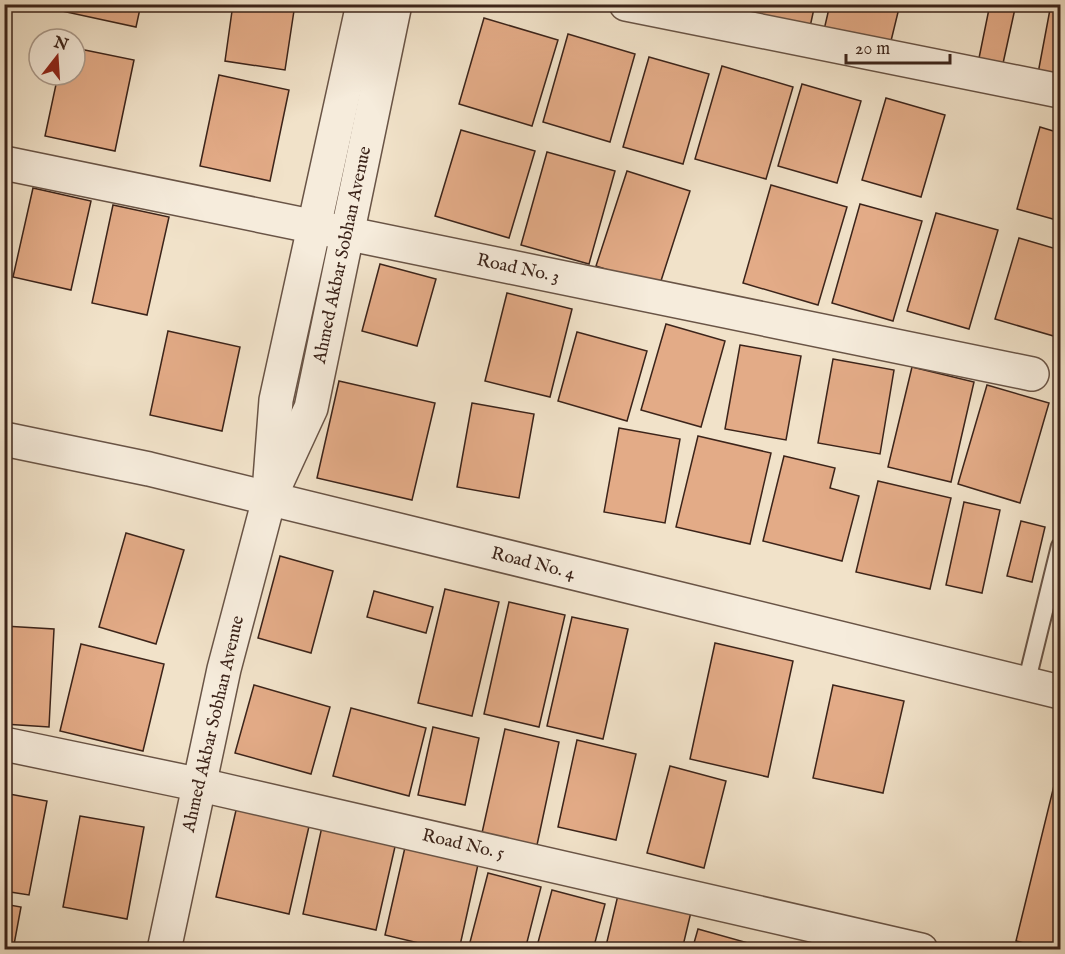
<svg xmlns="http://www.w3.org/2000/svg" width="1065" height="954" font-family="'IM FELL English',serif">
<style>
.building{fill:#e3ab87;stroke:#3c241a;stroke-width:1.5}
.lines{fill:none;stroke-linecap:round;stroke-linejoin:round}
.service-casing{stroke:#695446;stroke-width:20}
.minor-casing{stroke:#695446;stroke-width:36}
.tertiary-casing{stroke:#695446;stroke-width:36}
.service{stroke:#f6ecdc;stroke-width:16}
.minor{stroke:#f6ecdc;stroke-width:33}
.tertiary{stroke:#f6ecdc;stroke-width:33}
.labels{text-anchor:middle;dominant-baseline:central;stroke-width:4.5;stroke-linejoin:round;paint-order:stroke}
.street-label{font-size:18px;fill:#3c241a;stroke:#f6ecdc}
</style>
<rect width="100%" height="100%" fill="#f1e2c9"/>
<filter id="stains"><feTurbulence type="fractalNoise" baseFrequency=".00333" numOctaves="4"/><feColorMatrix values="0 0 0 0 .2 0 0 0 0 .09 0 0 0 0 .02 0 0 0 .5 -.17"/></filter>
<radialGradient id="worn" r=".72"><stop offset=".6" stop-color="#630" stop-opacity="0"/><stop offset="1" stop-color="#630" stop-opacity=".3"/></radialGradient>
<g class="building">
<polygon points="58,4 141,4 136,27 57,10"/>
<polygon points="233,4 295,4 285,70 225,61"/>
<polygon points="737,4 815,4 808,36 734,19"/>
<polygon points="830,4 900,4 890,45 824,30"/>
<polygon points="990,4 1016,4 1002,68 978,63"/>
<polygon points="1051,4 1060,4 1060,88 1036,84"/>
<polygon points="484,18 558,40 532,126 459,104"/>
<polygon points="568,34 635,54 610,142 543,122"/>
<polygon points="75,48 134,60 115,151 45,136 58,75 75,75"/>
<polygon points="649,57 709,74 683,164 623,147"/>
<polygon points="722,66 793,87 766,179 695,159"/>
<polygon points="219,75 289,90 270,181 200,166"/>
<polygon points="802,84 861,101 837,183 778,166"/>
<polygon points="886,98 945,115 921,197 862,180"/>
<polygon points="1040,127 1060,133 1060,221 1017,209"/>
<polygon points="461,130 535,151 509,238 435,216"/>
<polygon points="547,152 615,171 589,264 521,245"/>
<polygon points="627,171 690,191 659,287 596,266"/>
<polygon points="771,185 847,207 818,305 743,283"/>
<polygon points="33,188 91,201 71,290 13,277"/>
<polygon points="860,204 922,221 893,321 832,303"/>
<polygon points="113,205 169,217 147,315 92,303"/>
<polygon points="936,213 998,230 969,329 907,311"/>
<polygon points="1019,238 1060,250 1060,326 1057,337 995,319"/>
<polygon points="380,264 436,279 417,346 362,331"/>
<polygon points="507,293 572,309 550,397 485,381"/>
<polygon points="666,324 725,341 701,427 641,410"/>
<polygon points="168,331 240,347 222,431 150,415"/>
<polygon points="577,332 647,351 627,421 558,401"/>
<polygon points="740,345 801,356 786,440 725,429"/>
<polygon points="833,359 894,370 880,454 818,443"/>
<polygon points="912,367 974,382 951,482 888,467"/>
<polygon points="339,381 435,403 412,500 317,478"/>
<polygon points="987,385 1049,403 1020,503 958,484"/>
<polygon points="472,403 534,414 519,498 457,487"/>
<polygon points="619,428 680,439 665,523 604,512"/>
<polygon points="698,436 771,453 750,544 676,527"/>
<polygon points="784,456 835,468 830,488 859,496 842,561 763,541"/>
<polygon points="878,481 951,498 930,589 856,572"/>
<polygon points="964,502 1000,510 982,593 946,585"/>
<polygon points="1021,521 1045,527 1032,582 1007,576"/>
<polygon points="126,533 184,550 156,644 99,627"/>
<polygon points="280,556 333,571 311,653 258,638"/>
<polygon points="445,589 499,602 472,716 418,703"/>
<polygon points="374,591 433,607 426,633 367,617"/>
<polygon points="509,602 565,615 539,727 484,714"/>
<polygon points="572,617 628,629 603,739 547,726"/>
<polygon points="4,626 54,629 49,727 4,724"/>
<polygon points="715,643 793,661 768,777 690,759"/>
<polygon points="81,644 164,664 143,751 60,731"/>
<polygon points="254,685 330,707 311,774 235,753"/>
<polygon points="833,685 904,701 883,793 813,778"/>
<polygon points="351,708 426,728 409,796 333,776"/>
<polygon points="433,727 479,738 465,805 418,795"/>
<polygon points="505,729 559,742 537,845 482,833"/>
<polygon points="577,740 636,754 616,840 558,827"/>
<polygon points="1060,761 1060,950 1050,950 1016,941"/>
<polygon points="670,766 726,781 704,868 647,853"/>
<polygon points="4,793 47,801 29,895 4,891"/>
<polygon points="237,806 310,822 289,914 216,897"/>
<polygon points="80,816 144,827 127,919 63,907"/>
<polygon points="323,822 397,838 376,930 303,914"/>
<polygon points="406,843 479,860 459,950 448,950 385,935"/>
<polygon points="488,873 541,887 525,950 482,950 469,946"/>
<polygon points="552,890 605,904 593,950 536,950"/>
<polygon points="618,895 691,912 682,950 605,950"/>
<polygon points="4,904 21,907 13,950 4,950"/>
<polygon points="698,929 773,950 692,950"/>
</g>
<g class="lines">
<g class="service-casing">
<polyline id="service" points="1026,684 1060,546"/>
</g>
<g class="minor-casing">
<g id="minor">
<polyline points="626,4 1060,91"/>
<polyline points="4,163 1032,374"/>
<polyline points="4,439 149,469 1060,692"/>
<polyline points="4,744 201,785 921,950"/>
</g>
</g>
<g class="tertiary-casing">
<g id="tertiary">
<polyline points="270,479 276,400 363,4"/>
<polyline points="164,950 224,669 269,499 311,408 395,4"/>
</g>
</g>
<use href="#service" class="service"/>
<use href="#minor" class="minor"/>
<use href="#tertiary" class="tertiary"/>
</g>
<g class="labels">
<g class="street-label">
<text transform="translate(343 255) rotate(-78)">Ahmed Akbar Sobhan Avenue</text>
<text transform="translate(518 269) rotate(12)">Road No. 3</text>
<text transform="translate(533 564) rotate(14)">Road No. 4</text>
<text transform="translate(214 724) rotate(-77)">Ahmed Akbar Sobhan Avenue</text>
<text transform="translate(463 845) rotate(13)">Road No. 5</text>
</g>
</g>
<rect width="1065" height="954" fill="none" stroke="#f1e2c9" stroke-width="24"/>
<rect x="6" y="6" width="1053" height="942" fill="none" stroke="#3c241a" stroke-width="3"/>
<rect x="12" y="12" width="1041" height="930" fill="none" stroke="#3c241a" stroke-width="1.5"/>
<g transform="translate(57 57) rotate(17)"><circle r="28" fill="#f6ecdc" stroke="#ac9c8e" stroke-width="1.5"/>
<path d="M0-4.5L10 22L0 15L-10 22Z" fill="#8f2418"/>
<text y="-9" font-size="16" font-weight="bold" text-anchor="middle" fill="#3c241a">N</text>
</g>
<path d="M846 54v9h104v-9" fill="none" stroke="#3c241a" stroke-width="3"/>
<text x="855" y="54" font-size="18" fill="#3c241a" stroke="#f6ecdc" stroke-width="4.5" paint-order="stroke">20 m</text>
<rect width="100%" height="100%" filter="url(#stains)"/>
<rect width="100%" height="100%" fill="url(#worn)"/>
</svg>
